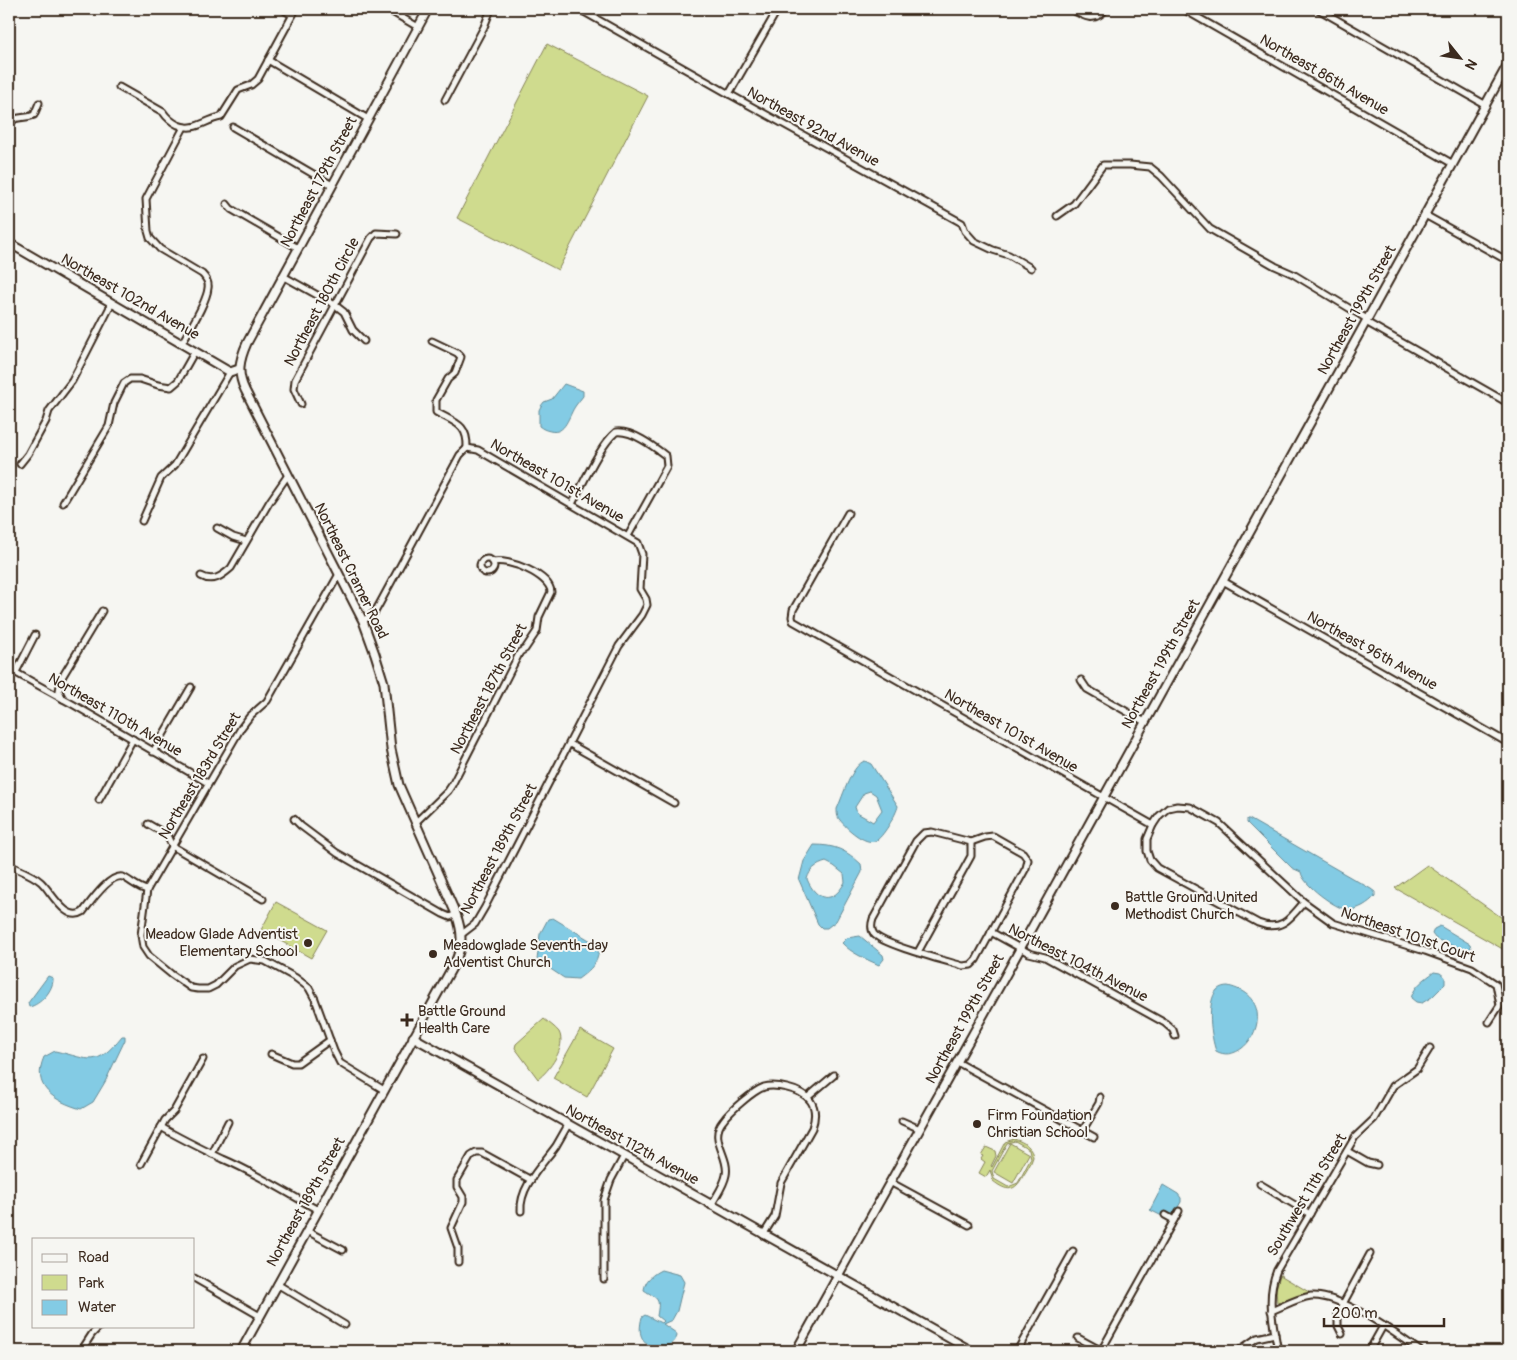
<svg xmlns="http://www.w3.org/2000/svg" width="1517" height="1360" font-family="Pangolin,sans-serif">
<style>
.green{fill:#cfdb8e;stroke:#858256;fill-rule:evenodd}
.water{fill:#83cbe4;stroke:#668b95;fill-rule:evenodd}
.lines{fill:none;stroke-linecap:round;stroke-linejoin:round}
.street-casing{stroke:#3b2a1e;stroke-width:9}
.secondary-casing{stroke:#3b2a1e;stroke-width:11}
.street{stroke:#f6f6f2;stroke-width:5}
.secondary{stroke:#f6f6f2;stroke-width:7}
.poi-dot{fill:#3b2a1e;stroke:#f6f6f2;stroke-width:2}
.labels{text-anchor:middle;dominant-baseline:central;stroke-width:4;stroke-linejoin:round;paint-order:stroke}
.street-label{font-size:15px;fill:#3b2a1e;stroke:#f6f6f2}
.poi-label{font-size:15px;fill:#3b2a1e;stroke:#f6f6f2;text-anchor:start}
</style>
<rect width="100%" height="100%" fill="#f6f6f2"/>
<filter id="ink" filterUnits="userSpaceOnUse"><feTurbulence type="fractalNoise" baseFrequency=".02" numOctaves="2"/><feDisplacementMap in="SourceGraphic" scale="10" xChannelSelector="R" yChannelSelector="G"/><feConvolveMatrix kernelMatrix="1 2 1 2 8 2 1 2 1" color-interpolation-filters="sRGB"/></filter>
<g filter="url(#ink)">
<g class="green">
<polygon points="547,44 648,96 558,270 457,218"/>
<polygon points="1427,865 1508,922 1508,952 1395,888"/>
<polygon points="276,902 327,930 311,958 261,930"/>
<path d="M544 1019C549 1023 555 1027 559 1032 567 1047 549 1071 538 1079L515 1048 516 1044Z"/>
<polygon points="580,1030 613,1049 587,1097 553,1078"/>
<path d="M1014 1139C1024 1142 1033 1147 1033 1157 1031 1164 1027 1170 1023 1176 1015 1192 1007 1192 993 1181L990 1170 986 1177 979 1173 985 1162 981 1159 983 1156 981 1155 986 1147 995 1151 996 1156 991 1166 992 1167 1005 1142ZM1015 1141 1029 1149 1031 1158 1018 1183 1008 1187 994 1179 992 1171 1007 1143Z"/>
<polygon points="1010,1143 1029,1154 1013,1183 994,1172"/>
<polygon points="1280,1275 1309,1292 1308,1293 1277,1303 1276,1289"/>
</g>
<g class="water">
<path d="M564 384 583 391V396C581 399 578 402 576 405 568 416 566 435 550 431 545 430 543 429 539 426V410L541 406 544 402 552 399Z"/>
<path d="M865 761 871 764 898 806C897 813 882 839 875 841 865 845 846 828 840 820 837 817 837 813 837 809 843 796 852 764 865 761ZM870 791 876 795 882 810 873 822 857 813 855 807 864 793Z"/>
<path d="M1247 819H1249L1371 889 1375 892V896C1369 903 1358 910 1348 910 1336 909 1302 884 1301 872L1292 868 1247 823Z"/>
<path d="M814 845C835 845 846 850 861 864L862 872 836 921 827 928H822L818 924 799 880 804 861ZM826 862 834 866 844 874 845 882C833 905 816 901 807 879 810 869 816 865 826 862Z"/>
<path d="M553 918 596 944C604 959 589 971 578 979L564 978 537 960 540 934 548 919Z"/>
<polygon points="1440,926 1470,944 1471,948 1468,952 1436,939 1432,934 1434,929"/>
<path d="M860 936 883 955 884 959 879 965C866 959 851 953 842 943L847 938Z"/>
<path d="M1434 972 1440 973 1445 977V984L1432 997 1422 1003 1416 1002 1411 998C1415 985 1424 980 1434 972Z"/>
<path d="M48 976 53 978C54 990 40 1005 29 1007L28 1003Z"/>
<path d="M1228 986C1285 999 1247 1069 1216 1051 1211 1037 1206 1002 1217 990 1220 987 1224 986 1228 986Z"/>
<path d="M122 1036H125V1040L105 1082 93 1102 81 1109C54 1101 31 1087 44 1057L55 1051C92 1059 95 1069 122 1036Z"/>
<polygon points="1163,1185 1178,1194 1181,1198 1181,1202 1173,1215 1166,1213 1164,1217 1150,1210"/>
<path d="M661 1270 680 1275 684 1282 677 1311 672 1320 663 1324 676 1333 677 1336C675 1343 668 1347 662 1350 642 1344 637 1337 642 1317L645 1315 661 1323 663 1321 657 1316C660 1298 659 1300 644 1290 645 1280 653 1274 661 1270Z"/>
</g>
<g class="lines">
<g class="street-casing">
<g id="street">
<polyline points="282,9 292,15"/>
<polyline points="387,9 418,27"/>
<polyline points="579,9 729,94 962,223 965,231 974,241 993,250 1009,255 1031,268"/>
<path d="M1071 9C1084 17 1095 23 1106 9"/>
<polyline points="1183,9 1453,164"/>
<polyline points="1318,9 1486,105"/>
<polyline points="268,60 368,119"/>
<path d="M119 87 163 112C167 118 172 122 178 125 196 132 204 120 221 117L238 90 251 85 258 79 296 9"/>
<polyline points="729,94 778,9"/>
<polyline points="445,100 484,27 491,9"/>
<path d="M9 126C15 114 22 120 34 115L39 103"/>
<polyline points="233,127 332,185"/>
<polyline points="227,204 231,209 298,248"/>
<polyline points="1425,215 1508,261"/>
<polyline points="1057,216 1074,204 1103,165 1130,165 1150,167 1161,176 1210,229 1275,266 1293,274 1367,319"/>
<polyline points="283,276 335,305 344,312 353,330 364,341"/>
<polyline points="1366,322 1508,403"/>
<path d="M432 341 457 353 461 357 455 373 448 379 436 400V412C455 423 468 424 467 448"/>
<path d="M182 343C189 330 207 302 208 288 209 283 206 278 202 274L160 249 150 238 148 231 146 199 184 127"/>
<polyline points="301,404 294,389 295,380 371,238 376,233 397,234"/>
<polyline points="20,464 28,454 46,421 49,411 72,381 112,303"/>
<polyline points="63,503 109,426 114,403 124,383 130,379 140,379 158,385 171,387 178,381 195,351"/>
<path d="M572 504C583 484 600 445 616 432 632 430 653 446 666 456L667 466 628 536"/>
<polyline points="848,513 793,610 792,617 793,621 1153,825"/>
<polyline points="142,521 161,478 175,465 230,372"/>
<polyline points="217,528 233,537 246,541"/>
<circle cx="487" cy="566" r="7"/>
<polyline points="339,574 267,701 250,716 241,728 147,890 141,935 143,947 149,956 171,974 191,988 198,989 208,989 216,985 235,966 250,959 265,961 296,978 309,988 315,999 334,1051 340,1063 384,1090"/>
<path d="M201 576C213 583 222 576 231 568L270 501 288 475"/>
<polyline points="1223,581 1508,743"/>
<polyline points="363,621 375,612 380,603 460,455 467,448"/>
<polyline points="9,669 74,705 208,783"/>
<polyline points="16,672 35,635"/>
<polyline points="1081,680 1087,689 1145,722"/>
<polyline points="63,699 59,691 61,679 102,611"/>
<polyline points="570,744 674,803"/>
<polyline points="153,752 191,687"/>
<polyline points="99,800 133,739"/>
<polyline points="294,819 301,826 337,853 443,914 450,917 456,914"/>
<path d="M415 823 448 791 452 785 520 652 525 649 537 631 539 617 551 592C550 575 508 558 493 562"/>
<polyline points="148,824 167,835 172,846 263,899"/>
<path d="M932 832 971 842 985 837 993 836 1023 853 1028 860 1026 868 976 960 971 965 963 966C947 961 883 945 874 934 871 930 871 925 873 919L916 841 924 833Z"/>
<path d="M9 865C19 870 32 874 41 882 51 891 66 923 83 912 90 903 110 873 123 877 131 881 138 888 147 890"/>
<path d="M1304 902C1290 919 1281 932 1258 923L1157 868 1150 860 1147 851V839L1153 825 1159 816 1168 808 1177 806 1190 807 1219 823 1304 902 1333 923 1425 951 1472 968 1496 984 1500 1005 1489 1022"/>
<polyline points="991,932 1029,953 1045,957 1165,1023 1173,1030 1175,1036"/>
<polyline points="462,934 475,924 485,907 619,646 642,615 647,605 646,599 640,589 642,554 638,543 478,450 467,448"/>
<polyline points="918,952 971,856 971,842"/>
<polyline points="271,1054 292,1063 298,1063 330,1040"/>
<polyline points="957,1062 1094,1137"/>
<polyline points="808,1097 834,1075"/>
<polyline points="902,1121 920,1129"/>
<path d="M161 1127C181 1139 202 1149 223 1159 256 1173 287 1193 318 1210"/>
<polyline points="1083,1130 1099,1103 1100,1097"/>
<polyline points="1347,1151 1368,1163 1377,1165"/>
<polyline points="212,1154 228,1122"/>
<polyline points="141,1164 165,1120 174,1111 203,1059"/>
<polyline points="890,1182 969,1225"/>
<polyline points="1260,1184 1310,1214"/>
<path d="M711 1206C716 1196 724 1186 726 1175 730 1156 708 1139 723 1121 730 1111 753 1091 764 1087 771 1085 779 1086 787 1088 809 1093 820 1105 812 1128L781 1183 775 1216 763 1235"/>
<path d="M521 1211C519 1187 543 1164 556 1146 560 1139 564 1132 568 1125"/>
<polyline points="1165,1215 1174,1220"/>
<polyline points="307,1231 343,1250"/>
<polyline points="458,1262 458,1248 451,1228 463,1202 463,1197 457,1187 457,1180 471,1156 476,1153 482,1153 531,1180"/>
<polyline points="194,1278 260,1316"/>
<polyline points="604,1279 604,1200 611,1180 624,1156"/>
<polyline points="277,1284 345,1325"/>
<path d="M1271 1311C1284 1306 1297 1298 1311 1296 1342 1294 1395 1333 1420 1351"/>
<polyline points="1342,1334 1338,1326 1338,1313 1370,1254"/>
<polyline points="1078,1338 1102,1351"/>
<polyline points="81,1351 92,1334 100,1326"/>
<polyline points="1017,1351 1073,1251"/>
<polyline points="1101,1351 1179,1211"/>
<polyline points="1238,1351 1257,1338 1275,1334"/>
<path d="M1278 1351C1273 1323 1266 1297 1277 1270L1355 1137 1374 1119 1393 1086 1417 1069 1430 1048"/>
<polyline points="1369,1351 1383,1326"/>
</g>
</g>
<g class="secondary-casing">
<g id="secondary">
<polyline points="9,243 230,372 239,369"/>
<polyline points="413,1037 972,1351"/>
<path d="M241 1351 454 964C463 947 463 933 456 914L399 785 391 749 384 683 375 654 363 621 245 390C237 373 239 361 247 343L428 9"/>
<polyline points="796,1351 1004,978 1508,64"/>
</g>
</g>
<use href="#street" class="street"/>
<use href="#secondary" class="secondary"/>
</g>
</g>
<g class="poi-dot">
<circle cx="1115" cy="906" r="5"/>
<circle cx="308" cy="943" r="5"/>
<circle cx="433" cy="954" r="5"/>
<path d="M404.5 1012.5h5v5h5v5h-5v5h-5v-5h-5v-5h5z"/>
<circle cx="977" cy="1124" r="5"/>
</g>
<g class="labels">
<g class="street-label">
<text transform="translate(1324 75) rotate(30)">Northeast 86th Avenue</text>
<text transform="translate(813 127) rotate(29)">Northeast 92nd Avenue</text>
<text transform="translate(319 182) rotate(-62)">Northeast 179th Street</text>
<text transform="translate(130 297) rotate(30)">Northeast 102nd Avenue</text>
<text transform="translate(322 302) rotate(-62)">Northeast 180th Circle</text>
<text transform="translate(1357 310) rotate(-61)">Northeast 199th Street</text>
<text transform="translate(557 481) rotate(30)">Northeast 101st Avenue</text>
<text transform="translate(351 571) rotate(64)">Northeast Cramer Road</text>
<text transform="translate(1372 651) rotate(29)">Northeast 96th Avenue</text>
<text transform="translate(1161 664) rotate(-61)">Northeast 199th Street</text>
<text transform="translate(489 689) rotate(-62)">Northeast 187th Street</text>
<text transform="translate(115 715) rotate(30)">Northeast 110th Avenue</text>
<text transform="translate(1011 731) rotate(30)">Northeast 101st Avenue</text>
<text transform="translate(200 776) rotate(-59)">Northeast 183rd Street</text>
<text transform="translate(499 849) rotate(-62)">Northeast 189th Street</text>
<text transform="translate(1408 935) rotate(19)">Northeast 101st Court</text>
<text transform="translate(1078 963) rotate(27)">Northeast 104th Avenue</text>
<text transform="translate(965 1019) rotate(-61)">Northeast 199th Street</text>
<text transform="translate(632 1145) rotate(29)">Northeast 112th Avenue</text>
<text transform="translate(1307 1195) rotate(-59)">Southwest 11th Street</text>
<text transform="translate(306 1202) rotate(-61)">Northeast 189th Street</text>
</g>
<g class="poi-label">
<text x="1125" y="897">Battle Ground United<tspan x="1125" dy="17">Methodist Church</tspan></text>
<text x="298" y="934" text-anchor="end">Meadow Glade Adventist<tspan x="298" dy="17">Elementary School</tspan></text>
<text x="443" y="945">Meadowglade Seventh-day<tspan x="443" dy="17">Adventist Church</tspan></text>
<text x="418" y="1011">Battle Ground<tspan x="418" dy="17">Health Care</tspan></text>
<text x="987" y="1115">Firm Foundation<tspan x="987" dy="17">Christian School</tspan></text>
</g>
</g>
<rect width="1517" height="1360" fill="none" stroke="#f6f6f2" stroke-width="30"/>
<rect x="15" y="15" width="1487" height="1330" fill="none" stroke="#3b2a1e" stroke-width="2" filter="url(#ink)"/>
<rect x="32" y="1238" width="162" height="90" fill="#f6f6f2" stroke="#aba49d"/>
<rect x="42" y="1254" width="25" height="8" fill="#f6f6f2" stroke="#aba49d"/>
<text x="78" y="1262" font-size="15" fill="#3b2a1e">Road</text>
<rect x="42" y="1275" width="25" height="15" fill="#cfdb8e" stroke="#aba49d"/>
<text x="78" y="1288" font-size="15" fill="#3b2a1e">Park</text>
<rect x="42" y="1300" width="25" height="15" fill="#83cbe4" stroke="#aba49d"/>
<text x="78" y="1312" font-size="15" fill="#3b2a1e">Water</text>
<g transform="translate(1460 58) rotate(120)" stroke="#f6f6f2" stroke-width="4" paint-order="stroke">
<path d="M0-4L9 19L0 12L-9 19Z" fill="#3b2a1e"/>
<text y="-8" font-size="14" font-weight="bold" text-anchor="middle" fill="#3b2a1e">N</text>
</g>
<path d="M1324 1318v8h120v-8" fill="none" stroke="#3b2a1e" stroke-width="2.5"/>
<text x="1332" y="1318" font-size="15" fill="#3b2a1e" stroke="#f6f6f2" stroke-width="4" paint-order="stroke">200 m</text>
</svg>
